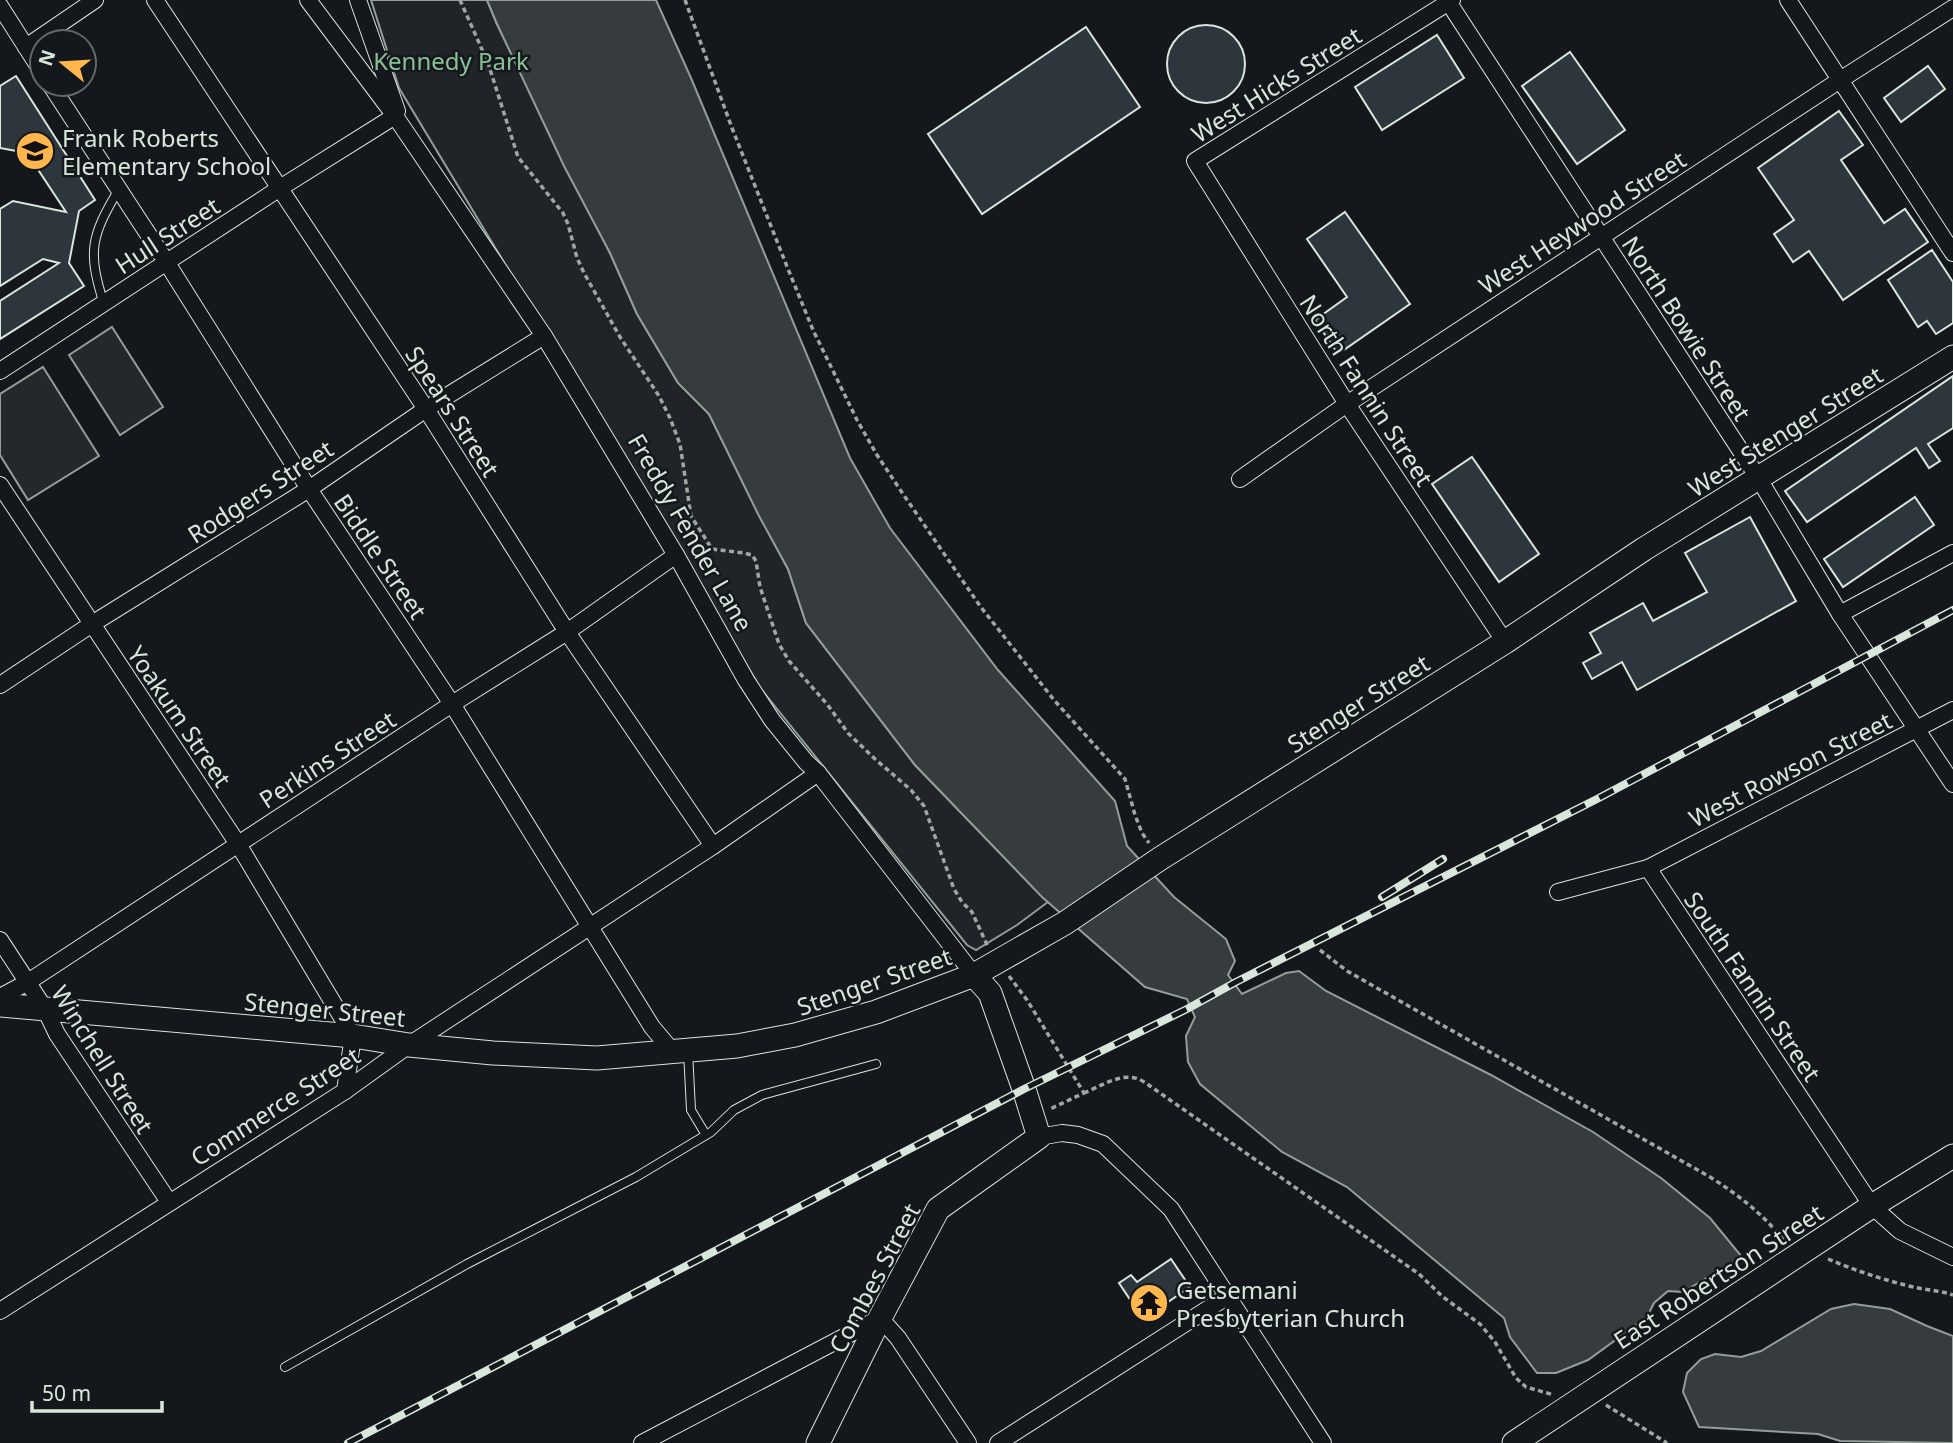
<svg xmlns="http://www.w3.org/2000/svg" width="1953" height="1443" font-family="'Noto Sans',sans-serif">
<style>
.green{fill:#202428;stroke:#939e99;stroke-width:2}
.parking{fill:#24282b;stroke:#939e99;stroke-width:2}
.water{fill:#363b3e;stroke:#939e99;stroke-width:2}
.building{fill:#2c363c;stroke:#d8e6dc;stroke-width:2}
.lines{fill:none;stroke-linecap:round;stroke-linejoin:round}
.lane-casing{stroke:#d8e6dc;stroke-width:10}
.street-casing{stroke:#d8e6dc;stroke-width:18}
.secondary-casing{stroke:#d8e6dc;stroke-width:25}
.path{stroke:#9da8a2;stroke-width:3.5;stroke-dasharray:5 3.5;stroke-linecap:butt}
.lane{stroke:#14181c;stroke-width:8}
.street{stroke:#14181c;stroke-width:16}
.secondary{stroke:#14181c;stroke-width:23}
.rail-casing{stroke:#d8e6dc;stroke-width:8}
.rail{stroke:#14181c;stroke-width:5;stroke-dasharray:16;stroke-linecap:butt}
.labels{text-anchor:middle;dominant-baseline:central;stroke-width:5;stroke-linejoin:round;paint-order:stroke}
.park-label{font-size:24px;fill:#8ac095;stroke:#14181c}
.street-label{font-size:24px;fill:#d8e6dc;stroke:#14181c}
.poi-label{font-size:24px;fill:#d8e6dc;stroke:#14181c;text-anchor:start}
</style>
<rect width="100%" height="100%" fill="#14181c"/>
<polygon class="green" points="371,0 487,0 497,24 610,253 637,314 678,383 709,414 759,515 788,569 806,623 915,765 1048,902 1017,925 976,950 967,945 761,689 399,88"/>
<g class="parking">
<polygon points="112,327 163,407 120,435 69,355"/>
<polygon points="43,367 99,456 28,500 0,455 0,394"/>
</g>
<g class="water">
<polygon points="487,0 656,0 691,78 850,458 890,528 998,670 1115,801 1127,846 1174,897 1226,939 1235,961 1228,975 1242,994 1286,973 1299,971 1326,991 1491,1075 1593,1132 1661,1178 1710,1218 1742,1257 1683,1292 1668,1291 1654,1303 1647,1317 1588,1360 1556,1373 1537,1373 1510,1337 1504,1318 1347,1187 1282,1152 1200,1084 1188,1062 1186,1036 1195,1017 1187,999 1145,987 1042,897 915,765 806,623 788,569 759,516 709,414 678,383 637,314 610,253 564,166 497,24"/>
<polygon points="1854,1304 1890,1309 1927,1326 1953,1336 1953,1443 1840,1441 1818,1434 1699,1427 1683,1392 1687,1373 1701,1359 1715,1354 1741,1357 1761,1351 1831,1309"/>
</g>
<g class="building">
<circle cx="1206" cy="64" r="39"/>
<polygon points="1086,27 1140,107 982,214 928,134"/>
<polygon points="1437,35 1464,78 1382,130 1355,87"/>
<polygon points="1570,52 1625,130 1577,164 1522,86"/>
<polygon points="1928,66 1945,89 1901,122 1884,98"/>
<polygon points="16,76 95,200 79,211 69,263 84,286 0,339 0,301 59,263 43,259 0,286 0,209 13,201 66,212 27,153 0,148 0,86"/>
<polygon points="1839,111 1863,145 1841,160 1884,223 1905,209 1928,242 1843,300 1809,251 1793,262 1774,234 1794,220 1758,168"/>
<polygon points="1345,212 1410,304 1338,354 1315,320 1347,297 1307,239"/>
<polygon points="1932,250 1953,282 1953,323 1936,334 1927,321 1918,327 1888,280"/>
<polygon points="1953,376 1953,428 1928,444 1940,461 1929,468 1916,448 1807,522 1785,491"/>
<polygon points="1472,457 1539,554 1499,582 1432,484"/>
<polygon points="1915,497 1934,525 1843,587 1824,559"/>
<polygon points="1750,517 1796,601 1637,690 1622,662 1592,679 1583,663 1601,653 1590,633 1643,603 1653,621 1707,592 1685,553"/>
<polygon points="1171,1259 1190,1287 1143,1319 1119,1283 1131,1275 1137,1282"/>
</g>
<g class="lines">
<g class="lane-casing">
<g id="lane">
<path d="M104 304C87 251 91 236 119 189"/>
<polyline points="688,1051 691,1110 706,1135"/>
<polyline points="285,1367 467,1264 636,1177 711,1132 734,1110 762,1095 876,1064"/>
</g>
</g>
<g class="street-casing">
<g id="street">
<polyline points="155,0 426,409 567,632 713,846"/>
<polyline points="308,0 395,116 544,336 676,555 746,680 772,720 806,762 818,773 974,975"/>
<polyline points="1447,0 1759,479 1840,614 1953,784"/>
<polyline points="1452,0 1195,161 1347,404 1505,642"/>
<polyline points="1788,0 1953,253"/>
<polyline points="0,6 42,72"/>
<polyline points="26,47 95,0"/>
<polyline points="50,84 167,263 309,489 452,704 652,1027 673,1052"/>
<polyline points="0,371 280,188 395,116 397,111 358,0"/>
<polyline points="1240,479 1347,404 1840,80 1953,8"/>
<polyline points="0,485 238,844 353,1036 345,1091"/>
<polyline points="1840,614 1953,553"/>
<polyline points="0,685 92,624 309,489 426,409 544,336"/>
<polyline points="1648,868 1953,710"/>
<polyline points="1558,892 1648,868 1872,1206 1900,1231 1953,1257"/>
<polyline points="0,940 45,1009 57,1034 169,1202"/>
<polyline points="0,997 28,982 452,704 567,632 676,555"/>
<polyline points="1039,1137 1062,1133 1078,1135 1103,1144 1171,1209 1323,1443"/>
<polyline points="0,1311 345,1091 409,1045 713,846 818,773"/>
<polyline points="642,1443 880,1318 898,1338 968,1443"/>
<polyline points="998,1443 1228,1296"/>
</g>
</g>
<g class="secondary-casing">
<g id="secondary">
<polyline points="0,1005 353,1036 409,1045 493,1053 597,1058 737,1046 795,1035 876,1012 974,975 1065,923 1161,858 1505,642 1644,549 1953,357"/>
<polyline points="818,1443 880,1318 938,1209 1039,1137 1024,1089 990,993 974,975"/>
<polyline points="1514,1443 1872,1206 1953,1156"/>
</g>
</g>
<g class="path">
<polyline points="460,0 488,63 518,157 563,213 568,224 577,258 584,273 620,337 659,396 670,418 680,444 691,516 712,549 744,553 752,555 756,561 760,587 779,644 789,661 827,704 848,733 875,759 911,790 924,806 954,889 962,902 972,912 988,947"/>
<polyline points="685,0 732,128 786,264 813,330 857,420 877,455 903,494 980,606 1054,700 1125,779 1135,815 1142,833 1149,843"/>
<path d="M1320 950 1347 971 1710 1177C1740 1196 1763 1214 1785 1242"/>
<polyline points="1009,976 1027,1000 1084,1093 1050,1109"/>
<path d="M1084 1093C1099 1087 1118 1074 1135 1078 1140 1079 1146 1083 1150 1086L1419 1274 1443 1297 1480 1324 1495 1342 1516 1378 1526 1387 1554 1395"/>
<path d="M1828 1259C1854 1270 1881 1279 1909 1286 1924 1290 1938 1290 1953 1295"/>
<polyline points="1606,1405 1667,1443"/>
</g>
<use href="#lane" class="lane"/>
<use href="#street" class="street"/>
<use href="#secondary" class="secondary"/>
<g class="rail-casing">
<g id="rail">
<polyline points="1382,897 1443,859"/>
<polyline points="348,1443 1024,1089 1187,1009 1236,982 1597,799 1953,610"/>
</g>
</g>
<use href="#rail" class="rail"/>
</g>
<defs>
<g id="school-disc" transform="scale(2.0125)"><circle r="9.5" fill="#ffb74d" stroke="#14181c"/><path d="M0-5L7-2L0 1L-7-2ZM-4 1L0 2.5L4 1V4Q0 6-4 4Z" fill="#111"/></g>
<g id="temple-disc" transform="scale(2.0125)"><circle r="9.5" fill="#ffb74d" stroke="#14181c"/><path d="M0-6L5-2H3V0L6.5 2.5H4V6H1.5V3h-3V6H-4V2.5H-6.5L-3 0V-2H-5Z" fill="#111"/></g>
</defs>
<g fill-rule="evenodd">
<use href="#school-disc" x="35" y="151"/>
<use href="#temple-disc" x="1149" y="1303"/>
</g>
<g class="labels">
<g class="park-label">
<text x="451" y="60">Kennedy Park</text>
</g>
<g class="street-label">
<text transform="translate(1276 84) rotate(-32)">West Hicks Street</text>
<text transform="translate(1582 222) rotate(-33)">West Heywood Street</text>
<text transform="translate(167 235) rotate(-33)">Hull Street</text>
<text transform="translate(1687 328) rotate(57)">North Bowie Street</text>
<text transform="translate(1367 390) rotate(57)">North Fannin Street</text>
<text transform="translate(453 411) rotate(57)">Spears Street</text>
<text transform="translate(1785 431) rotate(-32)">West Stenger Street</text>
<text transform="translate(260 491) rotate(-33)">Rodgers Street</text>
<text transform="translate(691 532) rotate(60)">Freddy Fender Lane</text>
<text transform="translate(381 556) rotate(56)">Biddle Street</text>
<text transform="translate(1358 703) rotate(-32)">Stenger Street</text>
<text transform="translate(180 716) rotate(56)">Yoakum Street</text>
<text transform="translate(327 759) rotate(-33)">Perkins Street</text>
<text transform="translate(1790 769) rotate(-27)">West Rowson Street</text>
<text transform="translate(874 981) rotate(-19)">Stenger Street</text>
<text transform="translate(1753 986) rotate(56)">South Fannin Street</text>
<text transform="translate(325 1009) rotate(6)">Stenger Street</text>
<text transform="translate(103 1059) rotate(58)">Winchell Street</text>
<text transform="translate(275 1106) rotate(-33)">Commerce Street</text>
<text transform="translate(1718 1276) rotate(-33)">East Robertson Street</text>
<text transform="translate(874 1278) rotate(-62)">Combes Street</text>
</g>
<g class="poi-label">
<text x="62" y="137">Frank Roberts<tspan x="62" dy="28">Elementary School</tspan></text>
<text x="1176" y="1289">Getsemani<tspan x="1176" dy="28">Presbyterian Church</tspan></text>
</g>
</g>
<g transform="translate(63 63) rotate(288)"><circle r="33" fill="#14181c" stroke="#626a69" stroke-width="2"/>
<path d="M0-5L12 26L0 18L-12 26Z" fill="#ffb74d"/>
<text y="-10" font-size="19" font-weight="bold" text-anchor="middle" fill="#d8e6dc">N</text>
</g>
<path d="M32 1401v10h130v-10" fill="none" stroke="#d8e6dc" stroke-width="3.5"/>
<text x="42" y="1401" font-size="21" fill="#d8e6dc" stroke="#14181c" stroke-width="5" paint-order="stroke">50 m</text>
</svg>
